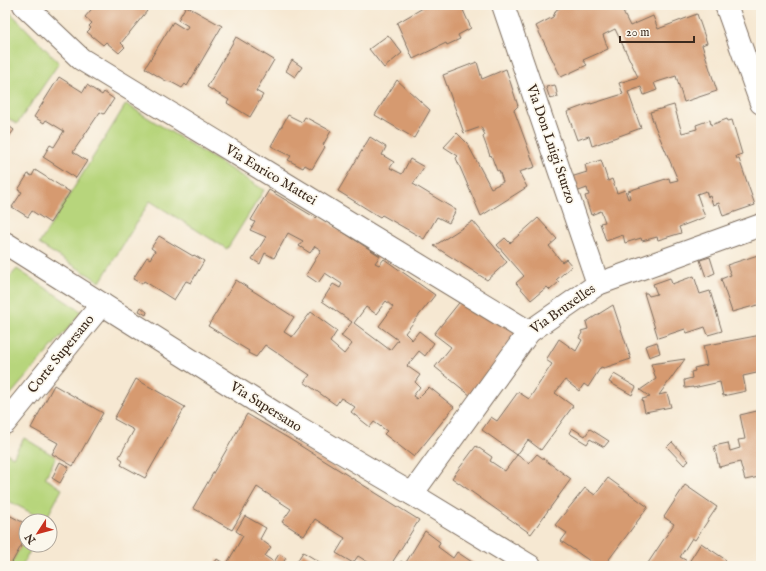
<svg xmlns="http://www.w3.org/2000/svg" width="766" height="571" font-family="'IM FELL English',serif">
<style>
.green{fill:#b7d57c;stroke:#79804d}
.building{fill:#d69a6f;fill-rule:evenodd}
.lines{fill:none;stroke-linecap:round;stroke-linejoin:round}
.minor-casing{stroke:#7c6c5d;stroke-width:24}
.tertiary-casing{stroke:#7c6c5d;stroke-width:24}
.minor{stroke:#fff;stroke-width:22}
.tertiary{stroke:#fff;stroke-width:22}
.labels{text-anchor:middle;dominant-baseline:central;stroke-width:3.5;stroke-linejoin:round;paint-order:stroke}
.street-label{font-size:14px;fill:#3b2a1e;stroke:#fbf7ec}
</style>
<rect width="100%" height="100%" fill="#fbf7ec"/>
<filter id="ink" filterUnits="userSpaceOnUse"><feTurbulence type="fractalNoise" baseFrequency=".025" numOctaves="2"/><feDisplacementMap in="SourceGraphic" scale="8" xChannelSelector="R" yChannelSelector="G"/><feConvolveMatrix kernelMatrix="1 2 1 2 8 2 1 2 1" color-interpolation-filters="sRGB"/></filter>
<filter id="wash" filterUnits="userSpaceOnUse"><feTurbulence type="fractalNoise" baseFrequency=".012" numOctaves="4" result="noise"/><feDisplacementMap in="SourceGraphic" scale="16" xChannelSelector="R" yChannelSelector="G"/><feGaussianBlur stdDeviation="0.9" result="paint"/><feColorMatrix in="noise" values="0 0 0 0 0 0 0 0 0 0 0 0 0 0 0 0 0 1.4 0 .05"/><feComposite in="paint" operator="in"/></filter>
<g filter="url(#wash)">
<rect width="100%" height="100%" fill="#f6e8d2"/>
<g class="green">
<polygon points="5,7 59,63 17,124 5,116"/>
<polygon points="126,104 264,190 227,249 150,201 100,282 39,244"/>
<polygon points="17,269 82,312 5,401 5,282"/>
<polygon points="24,438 56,457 45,478 62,489 45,521 35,521 37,516 5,499 5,452 13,457"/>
<polygon points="26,537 26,545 33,545 22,566 10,566"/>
</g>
<g id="blocks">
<g class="building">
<polygon points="95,5 140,5 147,11 121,43 125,47 119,53 106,42 103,45 87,32 91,28 89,26 92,23 85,17"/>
<polygon points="421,5 462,5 464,10 463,10 471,28 458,35 460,39 447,45 446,43 413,59 397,23 423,8"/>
<polygon points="565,5 576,5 577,8 584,5 639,5 623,12 630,26 653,16 658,29 697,14 707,43 702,45 717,91 684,102 676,76 654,83 657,90 644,95 641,87 628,92 641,128 592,146 589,136 577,140 567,112 591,103 591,104 623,94 619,83 638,77 615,29 603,35 608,49 583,60 587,65 561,77 536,26 553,17 556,10"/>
<polygon points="186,6 222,26 187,86 185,84 182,88 171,82 166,81 145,68 173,22 186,30 188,26 178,20"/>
<polygon points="388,35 402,53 384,68 369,49"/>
<polygon points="236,37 274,60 256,91 263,95 250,117 227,103 229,100 207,87"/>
<polygon points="292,60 302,67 295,77 286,71"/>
<polygon points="477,62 482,79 506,69 518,106 514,110 535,167 519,172 527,187 481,216 456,158 458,156 444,147 457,133 467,143 491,188 503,182 499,170 497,171 491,155 490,156 483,137 485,135 481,127 464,133 443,75"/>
<polygon points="59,77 83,92 87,85 102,95 104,92 114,99 104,114 100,112 73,152 87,161 76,178 43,157 50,145 54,147 64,131 46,120 44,123 34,117"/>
<polygon points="397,80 430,110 414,138 375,115"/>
<polygon points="555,85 558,97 550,99 546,87"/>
<polygon points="674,105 682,133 697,129 696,125 710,120 711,125 727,119 728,121 732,120 742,154 736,156 737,159 739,159 755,205 723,216 719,203 713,205 710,196 708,197 706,191 697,194 705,217 679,227 681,233 658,240 657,237 642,241 641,238 625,243 623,235 606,241 600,223 605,222 601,211 591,215 585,196 589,195 587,188 576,192 571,177 587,172 585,165 601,160 608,181 612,179 617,193 625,190 628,199 630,198 628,191 669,178 670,182 678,180 654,124 650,112"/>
<polygon points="288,115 302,122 305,117 331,131 323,145 325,147 312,169 305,165 303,168 288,160 291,156 271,146"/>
<polygon points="5,123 14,130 5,142"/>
<polygon points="370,137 386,147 382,155 394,162 390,168 402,174 410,159 424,167 413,184 456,210 449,223 437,217 424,239 382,215 380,217 375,214 338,191"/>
<polygon points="35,170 70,192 50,223 32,211 28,217 12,207 22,192 18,190 28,174 32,176"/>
<path d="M269 190 316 218 318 216 380 256 375 263 379 265 384 259 435 295 405 333 412 340 419 331 434 343 425 356 419 351 407 366 420 375 415 382 420 387 413 396 417 399 429 387 454 407 414 457 384 434 387 431 374 422 370 427 351 412 355 407 341 398 336 405 304 382 310 375 265 345 256 357 248 353 249 351 208 326 236 280 294 317 284 332 292 337 311 312 337 331 330 342 344 354 352 344 341 336 352 322 322 301 333 284 340 288 342 284 325 273 318 283 306 275 321 250 315 246 310 253 299 246 303 241 288 233 274 258 265 253 260 264 252 259 266 237 250 230 255 222 251 220ZM386 301 393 307 379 326 398 340 390 350 354 323 366 307 376 314Z"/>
<polygon points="538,218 557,239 549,246 562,262 566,259 572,266 556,280 559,282 550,290 547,287 531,300 516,283 524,276 497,245 505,238 510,243"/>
<polygon points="473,221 507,262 487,280 434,246"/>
<polygon points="159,236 193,256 194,255 204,261 191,283 186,281 174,300 144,281 142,284 133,279 147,257 150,259 155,251 151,248"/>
<polygon points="761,254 761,304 732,312 721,279 731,275 727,265"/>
<polygon points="710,257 715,273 706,277 700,260"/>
<polygon points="694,276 700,294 710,291 722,331 708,335 705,327 687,333 685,329 658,338 644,293 647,293 649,296 657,294 653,284 670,278 672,284"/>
<polygon points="462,299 520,333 471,396 435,367 451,347 434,334"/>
<polygon points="613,305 631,359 604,368 601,367 588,387 584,384 579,391 565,380 555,393 573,406 541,450 528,440 517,455 482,430 491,417 497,421 518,392 529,399 552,364 546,360 559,339 576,351 582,340 579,338 582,333 581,331 588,329 586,322"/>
<polygon points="141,307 147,312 146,315 139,311"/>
<polygon points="761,335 761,372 743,376 746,391 723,396 720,382 693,388 693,387 685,388 684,380 692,378 691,372 695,371 694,368 707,365 703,346"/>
<polygon points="657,342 660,353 649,357 645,346"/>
<polygon points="685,359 659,395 667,393 671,407 645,412 642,399 650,397 640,390 656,379 651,364"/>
<polygon points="614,374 636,387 632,395 609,382"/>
<polygon points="136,379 185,407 145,478 121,465 123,460 119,457 134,430 114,419"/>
<polygon points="54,385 103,413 73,466 52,454 58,443 31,428"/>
<polygon points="761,410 761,484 760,484 759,477 745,480 740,462 719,467 714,446 728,443 730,451 740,448 738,440 745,439 740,415"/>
<polygon points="247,414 288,438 419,520 390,566 380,566 376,563 374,566 358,556 353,563 336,553 345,538 315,519 304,536 282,522 291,509 257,487 232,530 193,508"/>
<polygon points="572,428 585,436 590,429 609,441 604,447 590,439 587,444 569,433"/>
<polygon points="672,442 689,461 684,465 667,447"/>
<polygon points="476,446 492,457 490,461 505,471 517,455 529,463 537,454 571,479 531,534 452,478"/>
<polygon points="60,462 69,467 60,483 52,478"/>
<polygon points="608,478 648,507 604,566 597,566 561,541 567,533 555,525 585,488 595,495"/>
<polygon points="685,485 717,507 695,540 692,538 680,557 689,562 701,543 726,560 722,566 646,566 674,524 664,517"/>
<polygon points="5,513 26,524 26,537 10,566 5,566"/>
<polygon points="245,516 266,528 260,539 271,547 265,556 274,562 279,554 286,558 281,566 213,566 217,559 226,565 243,536 236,531"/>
<polygon points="425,531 440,542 438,547 453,558 457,552 478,566 398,566 401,561 405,564"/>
<polygon points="303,552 326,566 294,566"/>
</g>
</g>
</g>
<g filter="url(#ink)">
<use href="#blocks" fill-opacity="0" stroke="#7c6c5d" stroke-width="1"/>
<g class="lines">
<g class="minor-casing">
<g id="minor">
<polyline points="24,5 81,59 529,332"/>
<polyline points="503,5 598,284"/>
<polyline points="5,423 102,304"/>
<polyline points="412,494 529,332 598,284 761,225"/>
</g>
</g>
<g class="tertiary-casing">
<g id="tertiary">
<polyline points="726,5 761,103"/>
<polyline points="5,243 286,420 412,494 530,566"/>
</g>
</g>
<use href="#minor" class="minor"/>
<use href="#tertiary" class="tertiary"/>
</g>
</g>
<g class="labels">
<g class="street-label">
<text transform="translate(551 144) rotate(71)">Via Don Luigi Sturzo</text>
<text transform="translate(271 175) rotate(31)">Via Enrico Mattei</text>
<text transform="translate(563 309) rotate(-35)">Via Bruxelles</text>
<text transform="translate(61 354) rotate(-51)">Corte Supersano</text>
<text transform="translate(266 407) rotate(32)">Via Supersano</text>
</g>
</g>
<rect width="766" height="571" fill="none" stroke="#fbf7ec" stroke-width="20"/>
<g transform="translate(38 533) rotate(234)"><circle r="19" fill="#fbf7ec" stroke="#aea59a"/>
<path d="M0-3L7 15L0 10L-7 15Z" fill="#c8321e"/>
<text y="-6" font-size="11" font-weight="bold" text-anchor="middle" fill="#3b2a1e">N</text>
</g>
<path d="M620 36v6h74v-6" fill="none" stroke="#3b2a1e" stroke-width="2"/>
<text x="626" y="36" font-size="12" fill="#3b2a1e" stroke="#fbf7ec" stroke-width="3" paint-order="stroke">20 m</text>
</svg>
